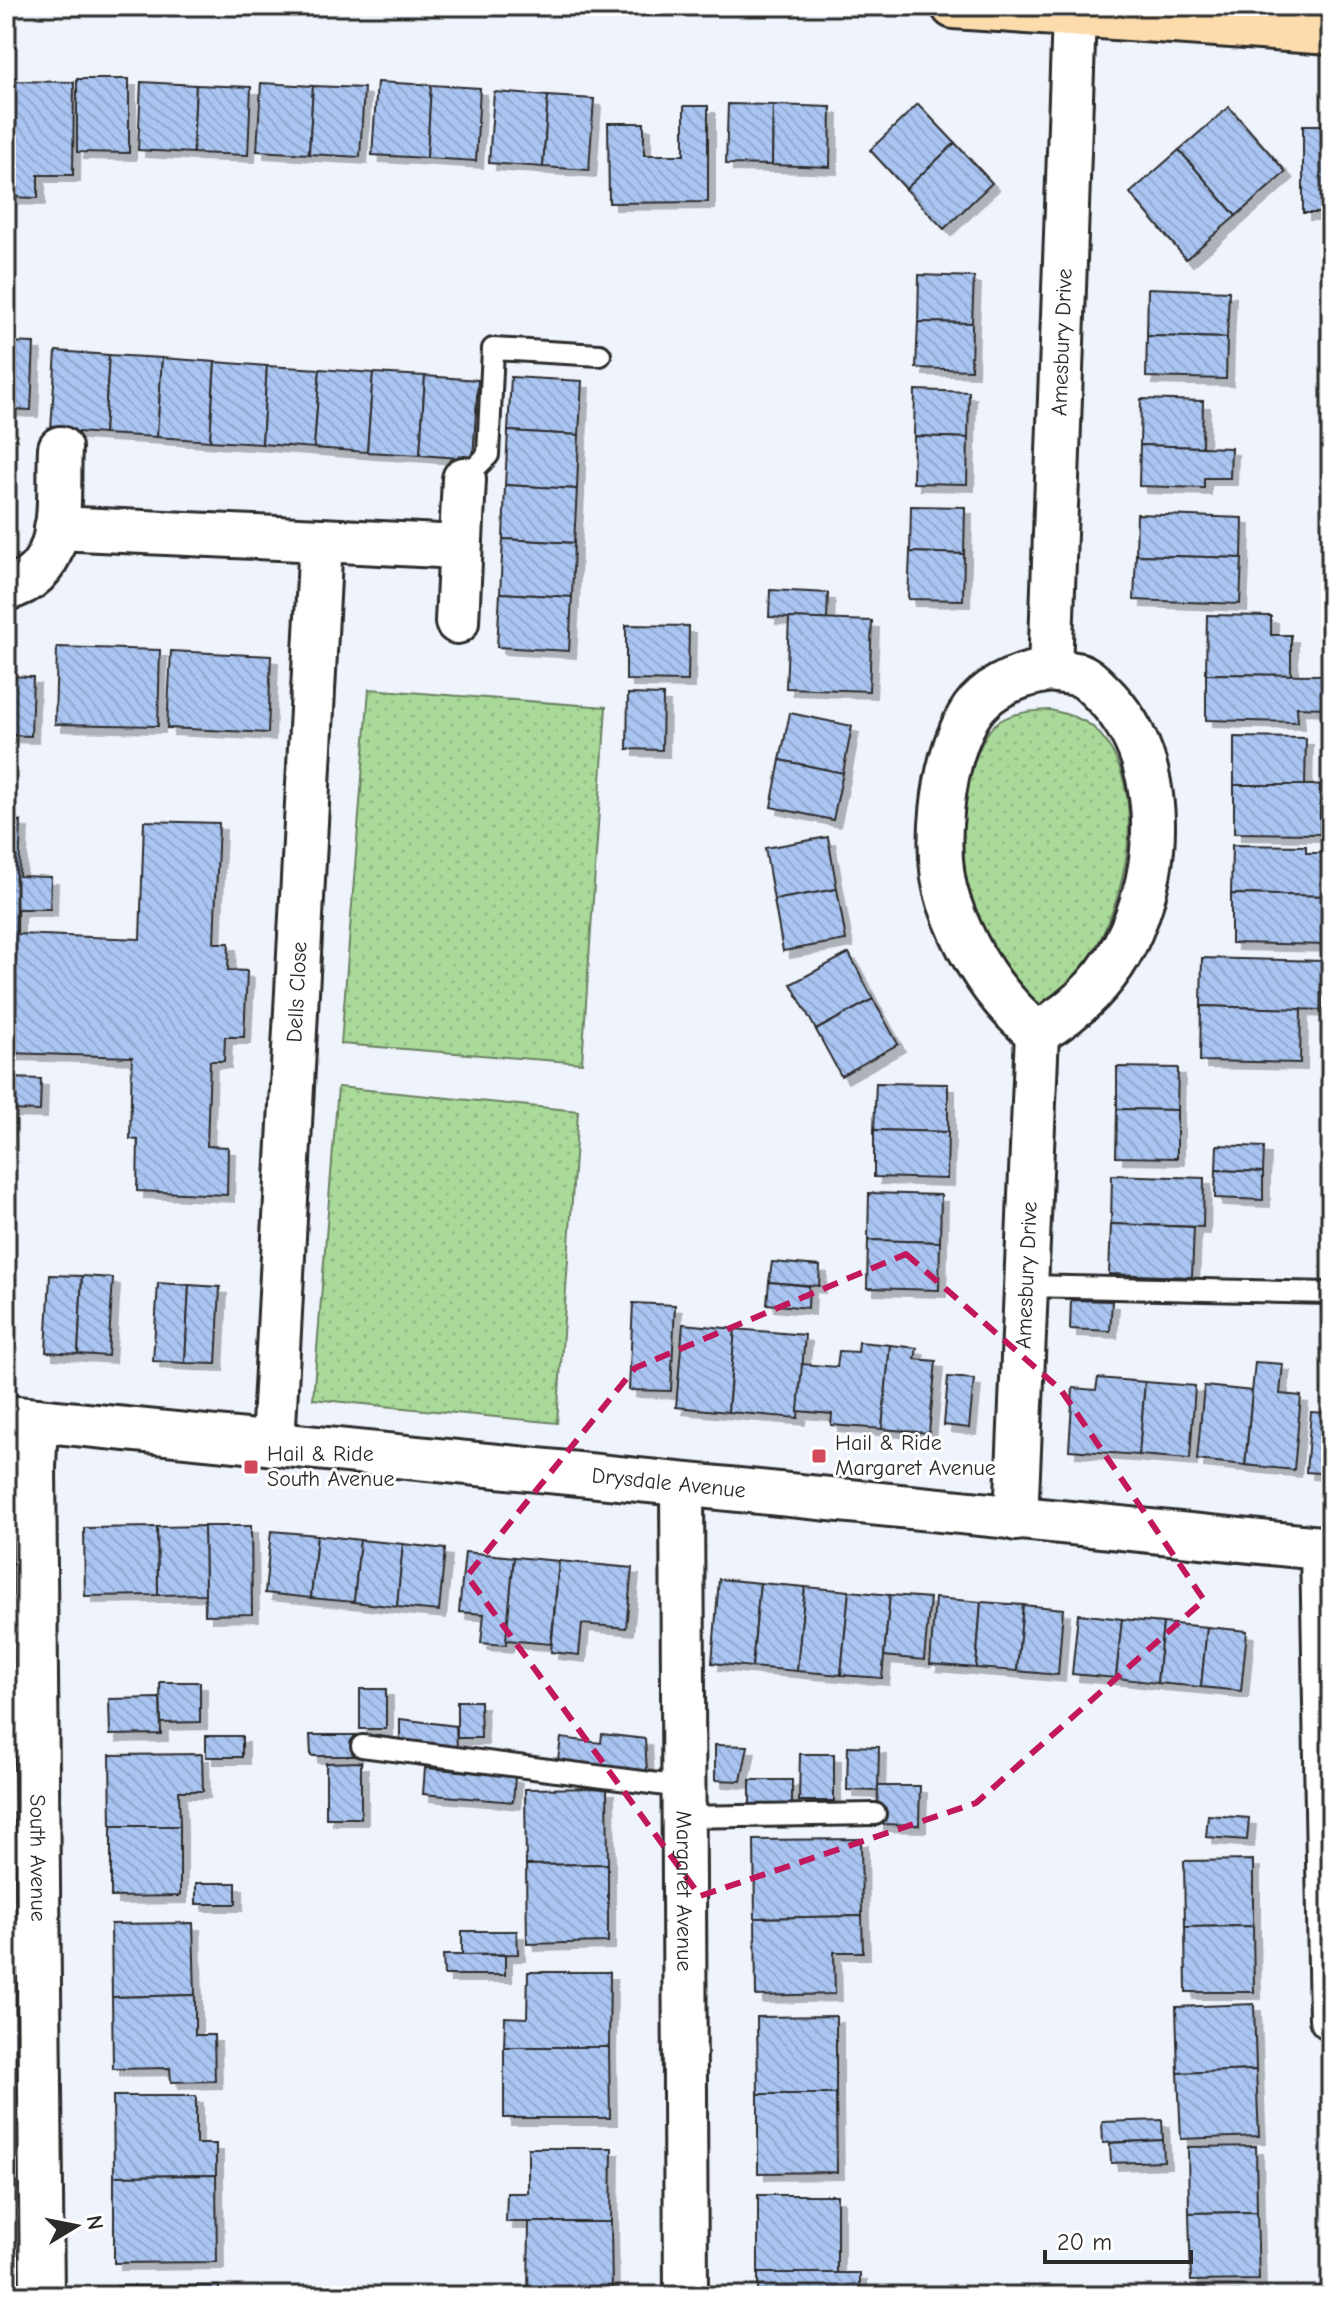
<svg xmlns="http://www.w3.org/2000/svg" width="1337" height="2302" font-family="'Comic Neue',sans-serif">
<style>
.grass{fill:url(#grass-dots);stroke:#6a8262;stroke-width:2}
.building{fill:url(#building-back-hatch);stroke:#2b2b2b;stroke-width:2;filter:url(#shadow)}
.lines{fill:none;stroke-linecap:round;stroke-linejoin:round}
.service-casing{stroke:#2b2b2b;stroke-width:26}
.minor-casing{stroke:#2b2b2b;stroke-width:48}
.primary-casing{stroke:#2b2b2b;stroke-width:50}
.service{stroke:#fff;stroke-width:20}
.minor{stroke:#fff;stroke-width:42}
.primary{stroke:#fcdcac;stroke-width:44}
.marked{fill:none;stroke:#c2185b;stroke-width:6;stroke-dasharray:16 10;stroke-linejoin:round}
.poi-dot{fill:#d1495b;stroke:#fff;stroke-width:3}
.labels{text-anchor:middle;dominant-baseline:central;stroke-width:6;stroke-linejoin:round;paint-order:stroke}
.street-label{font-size:22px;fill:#2b2b2b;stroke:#fff}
.poi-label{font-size:22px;fill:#2b2b2b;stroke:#fff;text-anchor:start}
</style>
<defs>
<pattern id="grass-dots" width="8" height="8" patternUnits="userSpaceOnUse" patternTransform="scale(2)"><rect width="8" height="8" fill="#aada9a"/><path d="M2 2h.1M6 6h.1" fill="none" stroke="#92bb85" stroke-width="1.8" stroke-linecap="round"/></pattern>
<pattern id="building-back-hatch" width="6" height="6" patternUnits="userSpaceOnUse" patternTransform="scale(2)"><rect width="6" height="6" fill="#aac5f2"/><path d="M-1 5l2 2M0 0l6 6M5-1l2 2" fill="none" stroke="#92a9d0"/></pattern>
<filter id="shadow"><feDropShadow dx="7" dy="7" stdDeviation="0" flood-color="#0004"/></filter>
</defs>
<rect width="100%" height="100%" fill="#eef3fc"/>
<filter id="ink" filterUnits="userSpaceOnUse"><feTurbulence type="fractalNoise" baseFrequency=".0125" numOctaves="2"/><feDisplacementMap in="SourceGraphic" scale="16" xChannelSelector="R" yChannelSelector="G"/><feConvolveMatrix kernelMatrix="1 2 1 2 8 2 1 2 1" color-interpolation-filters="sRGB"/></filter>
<g filter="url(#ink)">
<g class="grass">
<polygon points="369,689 606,707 582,1063 341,1044"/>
<path d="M1050 710C1067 714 1087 719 1099 733 1152 792 1126 907 1085 965 1075 980 1066 999 1048 1004 1003 1018 964 885 961 853 959 822 966 792 974 763 978 751 987 729 998 722 1014 712 1032 711 1050 710Z"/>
<polygon points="338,1087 578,1111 557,1423 313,1399"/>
</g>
<g class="building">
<polygon points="77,79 129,79 129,153 77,152"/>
<polygon points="6,81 74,82 73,175 38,175 38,198 6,197"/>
<polygon points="141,82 196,85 193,153 138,150"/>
<polygon points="377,82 431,85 427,158 372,155"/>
<polygon points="261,83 313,86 309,154 257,151"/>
<polygon points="196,85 251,87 248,155 193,153"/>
<polygon points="431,85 480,88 476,161 427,158"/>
<polygon points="313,86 364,88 360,157 309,154"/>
<polygon points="494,92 548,96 543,167 489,163"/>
<polygon points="548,96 594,99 589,170 543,167"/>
<polygon points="728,104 773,105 772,165 726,164"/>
<polygon points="918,104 955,143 906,189 870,150"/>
<polygon points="773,105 831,107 830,167 772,165"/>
<polygon points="684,106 708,106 708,202 609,203 608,123 644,123 644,155 684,155"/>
<polygon points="1229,107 1286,172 1236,216 1179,150"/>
<rect x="1303" y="125" width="28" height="88"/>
<polygon points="955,143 992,183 944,229 906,189"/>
<polygon points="1179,150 1236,216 1186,259 1130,193"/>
<polygon points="919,275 974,277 972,323 918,322"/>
<polygon points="1148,288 1229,291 1227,338 1147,336"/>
<polygon points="918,322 972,323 971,370 916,368"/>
<polygon points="1147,336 1227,338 1226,379 1146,377"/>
<polygon points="6,342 34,343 31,410 6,409"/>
<polygon points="56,351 109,355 104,434 51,430"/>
<polygon points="109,355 162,358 157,437 104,434"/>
<polygon points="162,358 215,362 210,441 157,437"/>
<polygon points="215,362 267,366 262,444 210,441"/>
<polygon points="267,366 320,369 314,448 262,444"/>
<polygon points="320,369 373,373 367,452 314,448"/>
<polygon points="373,373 425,376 420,455 367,452"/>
<polygon points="425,376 478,380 473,459 420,455"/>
<polygon points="511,377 582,381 579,435 508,431"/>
<polygon points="915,390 969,392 968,438 914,436"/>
<polygon points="1141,399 1203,401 1202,447 1140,445"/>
<polygon points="508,431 579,435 577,489 505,485"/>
<polygon points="914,436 968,438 967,484 913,483"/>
<polygon points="1140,445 1231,448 1230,478 1204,478 1204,488 1139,486"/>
<polygon points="505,485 577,489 574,543 503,539"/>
<polygon points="911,506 965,507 964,554 910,552"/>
<polygon points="1137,514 1243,518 1242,558 1136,555"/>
<polygon points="503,539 574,543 572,597 500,593"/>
<polygon points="910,552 964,554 963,600 908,599"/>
<polygon points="1136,555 1242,558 1240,604 1134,600"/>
<polygon points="770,590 828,593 827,620 769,617"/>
<polygon points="500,593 572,597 569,651 497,647"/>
<polygon points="1207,615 1271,616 1271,635 1291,635 1291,675 1206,674"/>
<polygon points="789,618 872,621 869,691 786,688"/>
<polygon points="626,625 689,626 688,681 626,680"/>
<polygon points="57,647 160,650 158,726 55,724"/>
<polygon points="171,651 271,656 268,733 167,728"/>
<polygon points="1206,674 1325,675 1325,708 1297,707 1298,722 1206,720"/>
<polygon points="6,676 33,677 31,736 6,735"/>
<polygon points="628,694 663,695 662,750 627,749"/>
<polygon points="790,713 852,726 843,773 780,760"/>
<polygon points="1234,737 1306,738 1305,785 1234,785"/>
<polygon points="780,760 843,773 833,820 771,807"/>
<polygon points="1234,785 1320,785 1320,834 1234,833"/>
<polygon points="6,820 21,821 19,876 51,877 50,909 17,909 17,934 140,939 144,821 219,823 214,943 229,943 228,970 247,971 244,1037 225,1037 224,1061 210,1061 207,1146 228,1147 227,1195 137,1191 138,1140 130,1139 132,1057 9,1053 9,1078 41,1079 40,1111 8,1110 6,1154"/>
<polygon points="828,837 837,889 774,900 765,848"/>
<polygon points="1232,845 1306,846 1306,853 1330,853 1330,896 1231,894"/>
<polygon points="837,889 846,940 783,951 774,900"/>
<polygon points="1231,894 1331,896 1331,945 1231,943"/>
<polygon points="849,953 873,999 816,1030 791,984"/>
<polygon points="1202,958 1324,961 1323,1010 1201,1006"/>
<polygon points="873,999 898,1044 841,1076 816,1030"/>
<polygon points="1201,1006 1301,1009 1300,1063 1200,1061"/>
<polygon points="1117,1067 1178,1068 1177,1110 1117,1109"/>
<polygon points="876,1083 948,1084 948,1132 874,1130"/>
<polygon points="1117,1109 1177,1110 1177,1158 1116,1157"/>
<polygon points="874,1130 948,1132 947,1179 874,1177"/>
<polygon points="1217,1145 1264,1147 1263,1172 1216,1170"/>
<polygon points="1216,1170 1263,1172 1263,1200 1215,1198"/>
<polygon points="1112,1175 1204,1178 1203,1227 1111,1224"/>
<polygon points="869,1193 941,1195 940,1242 868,1240"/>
<polygon points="1111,1224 1194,1227 1192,1277 1109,1274"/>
<polygon points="868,1240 940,1242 939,1290 867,1288"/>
<polygon points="772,1262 820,1266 819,1286 769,1282"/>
<polygon points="50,1275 82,1276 78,1354 46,1352"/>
<polygon points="82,1276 113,1278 108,1356 78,1354"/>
<polygon points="769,1282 809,1286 808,1308 767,1304"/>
<polygon points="158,1283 189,1285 185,1363 153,1361"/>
<polygon points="189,1285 220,1287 216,1364 185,1363"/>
<polygon points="1071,1300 1112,1301 1110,1331 1070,1329"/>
<polygon points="633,1303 675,1305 671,1391 629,1390"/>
<polygon points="683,1324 735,1329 728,1412 676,1407"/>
<polygon points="735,1329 805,1335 798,1418 728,1412"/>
<polygon points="859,1342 890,1345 882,1429 831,1425 832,1414 798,1411 802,1364 837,1367 839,1351 858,1352"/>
<polygon points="890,1345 917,1348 915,1359 936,1361 929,1433 882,1429"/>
<polygon points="1255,1362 1283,1364 1280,1394 1301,1396 1294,1470 1245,1465"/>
<polygon points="948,1377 974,1379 969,1428 944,1425"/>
<polygon points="1098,1378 1145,1382 1139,1455 1069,1450 1073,1388 1096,1390"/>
<polygon points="1145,1382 1195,1386 1190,1459 1139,1455"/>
<polygon points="1204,1386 1252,1391 1245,1465 1197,1460"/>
<polygon points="1331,1399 1331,1474 1306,1472 1311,1412 1330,1413"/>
<polygon points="204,1526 251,1526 252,1614 205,1615"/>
<polygon points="204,1526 205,1594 158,1595 157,1527"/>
<polygon points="157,1527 158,1595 85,1596 84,1528"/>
<polygon points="271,1531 317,1535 311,1598 265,1593"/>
<polygon points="317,1535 360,1540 354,1602 311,1598"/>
<polygon points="360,1540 403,1544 397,1607 354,1602"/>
<polygon points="403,1544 445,1549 439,1611 397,1607"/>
<polygon points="465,1552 514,1557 506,1645 481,1643 484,1614 459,1612"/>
<polygon points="514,1557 559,1561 551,1644 506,1640"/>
<polygon points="559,1561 632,1568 626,1628 582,1624 579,1655 551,1652"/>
<polygon points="719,1579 760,1583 752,1667 712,1663"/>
<polygon points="760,1583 805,1587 797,1671 752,1667"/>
<polygon points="805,1587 849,1591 841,1675 797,1671"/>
<polygon points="849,1591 890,1595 882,1678 841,1675"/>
<polygon points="890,1595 930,1598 924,1660 884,1656"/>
<polygon points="935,1598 981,1602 976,1668 930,1664"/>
<polygon points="981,1602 1023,1605 1017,1671 976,1668"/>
<polygon points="1023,1605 1063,1609 1058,1675 1017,1671"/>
<polygon points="1078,1614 1122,1619 1116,1678 1072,1674"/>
<polygon points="1122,1619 1163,1623 1157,1683 1116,1678"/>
<polygon points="1163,1623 1207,1627 1201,1687 1157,1683"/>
<polygon points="1207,1627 1247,1631 1241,1691 1201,1687"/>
<polygon points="160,1682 200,1682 200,1722 161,1723"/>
<rect x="360" y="1689" width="26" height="40"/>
<polygon points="160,1698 161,1734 110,1735 109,1699"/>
<polygon points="457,1701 480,1701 481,1738 457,1738"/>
<polygon points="400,1719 456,1726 457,1749 400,1743"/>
<polygon points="602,1734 645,1739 647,1771 558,1760 561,1738 601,1743"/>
<polygon points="310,1735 356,1735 355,1756 311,1756"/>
<rect x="206" y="1736" width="36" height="21"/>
<polygon points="715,1745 748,1746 741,1781 715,1780"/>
<polygon points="848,1746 879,1747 878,1791 847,1790"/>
<polygon points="202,1754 203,1791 179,1791 180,1826 111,1826 110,1755"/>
<polygon points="800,1754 834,1754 834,1801 799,1801"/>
<polygon points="361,1762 361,1818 326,1818 326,1763"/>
<polygon points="425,1768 515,1776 513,1802 423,1794"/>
<polygon points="750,1780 792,1780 792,1808 750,1807"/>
<polygon points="878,1786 920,1786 919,1825 877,1824"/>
<polygon points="607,1788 608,1864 526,1865 525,1789"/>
<polygon points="1208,1815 1249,1818 1247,1840 1206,1837"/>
<polygon points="111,1826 180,1826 180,1896 111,1897"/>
<polygon points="861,1839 862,1916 755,1918 754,1840"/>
<polygon points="1253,1860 1253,1926 1185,1927 1184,1861"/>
<polygon points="608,1864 608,1942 527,1944 526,1865"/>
<rect x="196" y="1883" width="40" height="21"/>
<polygon points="862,1916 863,1952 834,1952 835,1994 756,1996 755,1918"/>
<polygon points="193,1923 195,1995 112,1997 111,1924"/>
<polygon points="1253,1926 1254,1992 1186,1992 1185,1927"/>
<polygon points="462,1931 517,1931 518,1954 462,1955"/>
<polygon points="443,1955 505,1955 505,1975 444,1975"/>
<polygon points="528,1972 610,1972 609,2047 504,2047 505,2017 527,2018"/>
<polygon points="195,1995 195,2035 214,2035 215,2081 171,2082 170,2068 113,2069 112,1997"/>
<polygon points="1254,2004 1256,2070 1178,2073 1176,2007"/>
<polygon points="836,2016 836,2094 758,2094 757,2017"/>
<polygon points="504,2047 609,2047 610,2118 504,2118"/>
<polygon points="1256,2070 1259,2136 1181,2139 1178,2073"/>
<polygon points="758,2094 836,2094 837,2172 758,2173"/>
<polygon points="113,2096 196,2096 196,2144 216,2144 216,2175 114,2176"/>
<polygon points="1162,2120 1163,2140 1103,2143 1102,2122"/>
<polygon points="1163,2140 1164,2161 1111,2163 1110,2143"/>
<polygon points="1256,2146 1257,2212 1189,2213 1188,2147"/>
<polygon points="528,2148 612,2148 611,2222 506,2222 507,2193 528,2193"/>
<polygon points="216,2175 217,2262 114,2263 114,2176"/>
<rect x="758" y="2195" width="79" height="78"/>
<polygon points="1257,2212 1259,2280 1191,2281 1189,2213"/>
<polygon points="529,2222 611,2222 612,2296 528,2296"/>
<rect x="758" y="2273" width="102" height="23"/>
<rect x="116" y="2286" width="103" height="10"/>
<polygon points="1260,2292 1260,2296 1173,2296 1173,2294"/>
</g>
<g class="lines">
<g class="service-casing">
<g id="service">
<polyline points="464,479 488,455 493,349 600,355"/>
<polyline points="1026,1286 1331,1293"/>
<polyline points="362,1746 682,1787"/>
<polyline points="682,1817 875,1814"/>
</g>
</g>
<g class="minor-casing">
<g id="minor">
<polyline points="56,528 321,540 273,1444"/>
<polyline points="321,540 459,547"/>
<path d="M6 589C70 572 57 503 60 448"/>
<polyline points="457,622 464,479"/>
<path d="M1050 670C1059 672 1071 672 1080 675 1090 679 1101 692 1108 699 1164 760 1163 858 1131 931 1112 976 1079 1009 1037 1033 995 998 967 954 949 902 932 852 942 763 968 717 985 687 1019 675 1050 670Z"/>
<path id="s1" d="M1050 670 1074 16"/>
<path id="s2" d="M6 1417 1331 1549"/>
<path id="s3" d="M36 1420 34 1467 42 2296"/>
<path id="s4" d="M682 1485 686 2296"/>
<path id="s5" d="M1016 1519 1037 1033"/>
<polyline points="1322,1548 1331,2018"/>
</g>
</g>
<g class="primary-casing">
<polyline id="primary" points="954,6 1331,32"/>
</g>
<use href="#service" class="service"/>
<use href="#minor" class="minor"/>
<use href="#primary" class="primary"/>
</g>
</g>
<path class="marked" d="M906 1254 1061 1390 1204 1600 976 1803 700 1896 467 1576 635 1368Z"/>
<g class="poi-dot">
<rect x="811" y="1448" width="16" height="16" rx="4"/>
<rect x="243" y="1459" width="16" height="16" rx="4"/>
</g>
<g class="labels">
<g class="street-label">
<text stroke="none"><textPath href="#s1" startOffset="328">Amesbury Drive</textPath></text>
<text transform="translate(297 992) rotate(-87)">Dells Close</text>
<text stroke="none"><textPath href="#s5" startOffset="244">Amesbury Drive</textPath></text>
<text stroke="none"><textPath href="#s2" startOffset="666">Drysdale Avenue</textPath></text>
<text stroke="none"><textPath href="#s3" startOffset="438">South Avenue</textPath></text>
<text stroke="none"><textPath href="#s4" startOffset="406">Margaret Avenue</textPath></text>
</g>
<g class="poi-label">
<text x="835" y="1443">Hail &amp; Ride<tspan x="835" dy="25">Margaret Avenue</tspan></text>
<text x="267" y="1454">Hail &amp; Ride<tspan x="267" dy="25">South Avenue</tspan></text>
</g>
</g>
<rect width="1337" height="2302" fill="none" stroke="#fff" stroke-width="32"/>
<rect x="16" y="16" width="1305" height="2270" fill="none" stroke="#2b2b2b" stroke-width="3" filter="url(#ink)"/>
<g transform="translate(76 2226) rotate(80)" stroke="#ffffff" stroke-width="6" paint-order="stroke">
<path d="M0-6L14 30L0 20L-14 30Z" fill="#2b2b2b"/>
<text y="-12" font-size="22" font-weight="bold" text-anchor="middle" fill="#2b2b2b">N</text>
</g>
<path d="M1045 2250v12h146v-12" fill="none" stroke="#2b2b2b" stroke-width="4"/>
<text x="1057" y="2250" font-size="24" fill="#2b2b2b" stroke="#ffffff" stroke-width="6" paint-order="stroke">20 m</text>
</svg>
